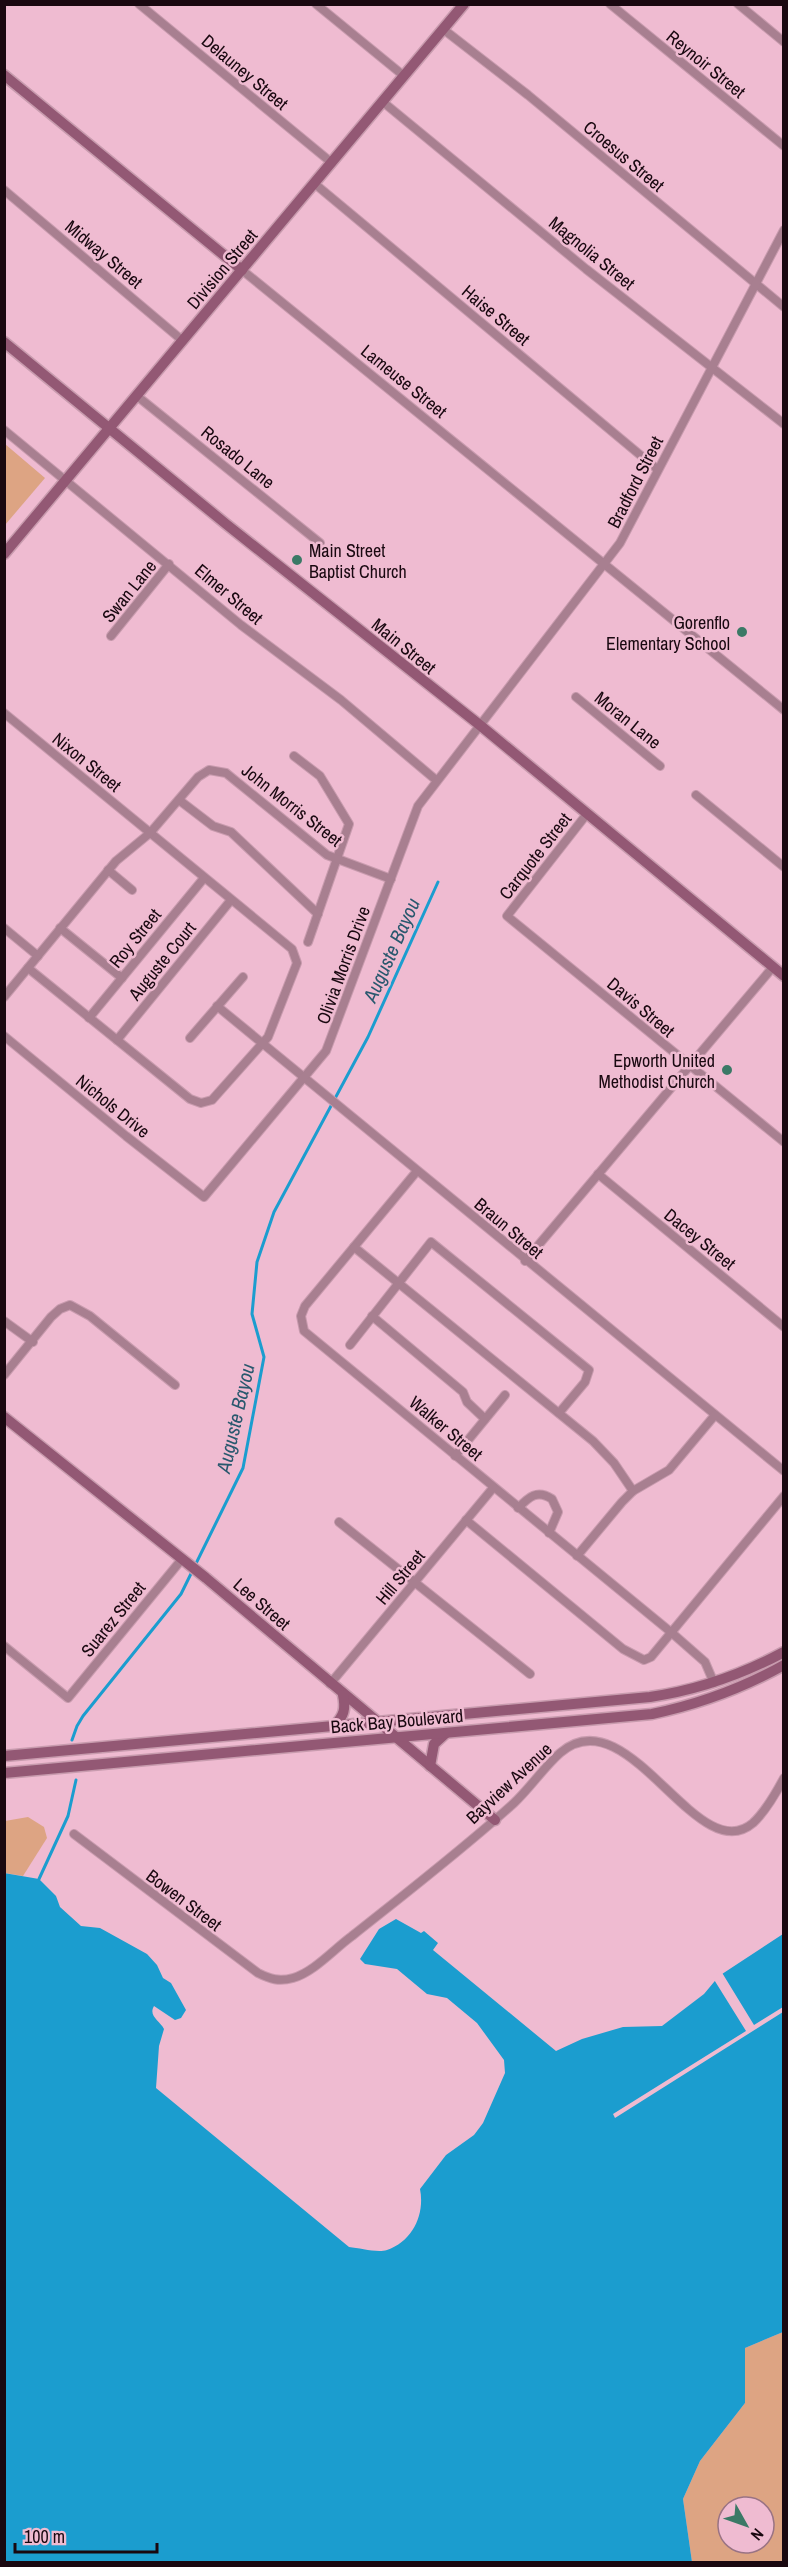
<svg xmlns="http://www.w3.org/2000/svg" width="788" height="2567" font-family="'Archivo Narrow',sans-serif">
<style>
.green{fill:#dda483;fill-rule:evenodd}
.water{fill:#1b9dcf}
.pier{fill:#efbbd1}
.lines{fill:none;stroke-linecap:round;stroke-linejoin:round}
.stream{stroke:#1b9dcf;stroke-width:3}
.street-casing{stroke:#c89bae;stroke-width:10}
.secondary-casing{stroke:#c89bae;stroke-width:13}
.street{stroke:#a87f90;stroke-width:8}
.secondary{stroke:#935874;stroke-width:10}
.poi-dot{fill:#3b7966;stroke:#efbbd1;stroke-width:2}
.labels{text-anchor:middle;dominant-baseline:central;stroke-width:5;stroke-linejoin:round;paint-order:stroke}
.street-label{font-size:18px;fill:#190810;stroke:#efbbd1}
.poi-label{font-size:18px;fill:#190810;stroke:#efbbd1;text-anchor:end}
.water-label{font-size:20px;font-style:italic;fill:#29586e;stroke:#efbbd1}
</style>
<rect width="100%" height="100%" fill="#efbbd1"/>
<g class="green">
<polygon points="5,444 45,478 5,525"/>
<polygon points="28,1817 44,1827 47,1838 23,1876 5,1873 5,1821"/>
<path d="M783 2332V2562H692L683 2499 700 2461 745 2403V2348ZM728 2507H764V2543H728Z"/>
</g>
<path class="water" d="M4 1873 39 1879 56 1896 60 1907 81 1926 100 1928 147 1954 157 1965 163 1978 171 1983 186 2010 181 2018 175 2020 154 2006C148 2016 160 2021 164 2029L159 2046 156 2088 349 2247C360 2248 377 2253 387 2250 413 2241 425 2214 420 2189L446 2155 474 2135 483 2123 505 2073 504 2060 477 2023 447 1998 427 1994 397 1969 365 1964 360 1959 379 1929 396 1919 421 1933 424 1931 438 1943 433 1950 556 2051 582 2039 623 2027 662 2026 704 1994 719 1976 783 1934V2332L745 2348V2403L700 2461 683 2499 692 2562H5Z"/>
<polygon class="pier" points="721,1971 754,2025 783,2007 783,2012 615,2118 613,2114 746,2031 713,1978"/>
<g class="lines">
<g class="stream">
<polyline points="72,1740 77,1726 83,1716 181,1594 243,1468 264,1357 252,1314 257,1262 274,1212 368,1037 438,882"/>
<polyline points="39,1879 68,1816 76,1780"/>
</g>
<g class="street-casing">
<g id="street">
<polyline points="139,4 332,163"/>
<polyline points="316,4 404,76"/>
<polyline points="610,4 784,146"/>
<polyline points="738,4 784,42"/>
<polyline points="443,29 528,95 784,307"/>
<polyline points="383,102 586,269 784,424"/>
<polyline points="315,184 657,469"/>
<polyline points="4,190 183,341"/>
<polyline points="242,270 784,710"/>
<polyline points="137,396 320,543"/>
<polyline points="4,430 241,625 341,700 436,780"/>
<polyline points="111,636 169,564"/>
<polyline points="576,697 660,766"/>
<polyline points="4,713 292,949 297,963 268,1037 212,1100 201,1103 190,1099 28,968"/>
<polyline points="294,756 320,776 349,824 308,942"/>
<polyline points="696,795 784,867"/>
<polyline points="179,800 213,826 231,832 318,914"/>
<polyline points="586,815 507,916 784,1142"/>
<polyline points="108,870 132,890"/>
<polyline points="4,928 38,956"/>
<polyline points="60,928 122,978"/>
<polyline points="4,997 116,861 150,833 198,777 209,770 226,773 327,855 391,879"/>
<polyline points="217,1006 784,1471"/>
<polyline points="89,1018 204,878"/>
<polyline points="4,1036 126,1136 204,1197 326,1051 418,806 620,543 784,230"/>
<polyline points="190,1038 243,977"/>
<polyline points="117,1040 231,900"/>
<polyline points="417,1171 305,1306 301,1316 304,1331 672,1633 705,1662 714,1683"/>
<polyline points="598,1174 784,1327"/>
<polyline points="354,1247 593,1441 614,1463 633,1491"/>
<polyline points="525,1261 773,967"/>
<polyline points="372,1316 463,1392 467,1402 485,1419"/>
<polyline points="4,1321 33,1342"/>
<polyline points="350,1345 431,1242 589,1370 585,1382 559,1413"/>
<polyline points="4,1375 51,1317 60,1309 70,1305 90,1316 175,1385"/>
<polyline points="455,1456 505,1395"/>
<path d="M518 1508C529 1497 537 1489 552 1499L558 1512 549 1533"/>
<polyline points="466,1520 623,1649 644,1660 651,1657 784,1496"/>
<polyline points="339,1522 530,1674"/>
<polyline points="577,1556 622,1502 633,1491 669,1470 715,1415"/>
<polyline points="4,1646 68,1698 182,1559"/>
<polyline points="330,1684 493,1488"/>
<path d="M74 1834 258 1973C270 1979 279 1982 293 1978 314 1972 334 1949 352 1936 406 1893 462 1850 514 1803 530 1788 544 1767 560 1753 628 1694 697 1871 753 1823 766 1811 776 1793 784 1778"/>
</g>
</g>
<g class="secondary-casing">
<g id="secondary">
<polyline points="4,75 242,270"/>
<polyline points="4,342 226,524 481,726 784,976"/>
<polyline points="4,554 464,4"/>
<polyline points="4,1417 206,1578 495,1820"/>
<path d="M334 1726C344 1716 346 1709 343 1695"/>
<path d="M4 1756 650 1697C698 1690 741 1675 784 1652"/>
<polyline points="430,1766 434,1744 446,1733"/>
<path d="M4 1773 652 1714C700 1704 741 1689 784 1665"/>
</g>
</g>
<use href="#street" class="street"/>
<use href="#secondary" class="secondary"/>
</g>
<g class="poi-dot">
<circle cx="297" cy="560" r="6"/>
<circle cx="742" cy="632" r="6"/>
<circle cx="727" cy="1070" r="6"/>
</g>
<g class="labels">
<g class="street-label">
<text transform="translate(706 64) rotate(39)">Reynoir Street</text>
<text transform="translate(245 72) rotate(40)">Delauney Street</text>
<text transform="translate(624 156) rotate(40)">Croesus Street</text>
<text transform="translate(592 253) rotate(39)">Magnolia Street</text>
<text transform="translate(104 254) rotate(40)">Midway Street</text>
<text transform="translate(222 269) rotate(-50)">Division Street</text>
<text transform="translate(496 315) rotate(40)">Haise Street</text>
<text transform="translate(404 381) rotate(39)">Lameuse Street</text>
<text transform="translate(238 457) rotate(39)">Rosado Lane</text>
<text transform="translate(635 482) rotate(-63)">Bradford Street</text>
<text transform="translate(129 591) rotate(-51)">Swan Lane</text>
<text transform="translate(229 594) rotate(40)">Elmer Street</text>
<text transform="translate(404 646) rotate(39)">Main Street</text>
<text transform="translate(628 720) rotate(39)">Moran Lane</text>
<text transform="translate(87 762) rotate(39)">Nixon Street</text>
<text transform="translate(292 805) rotate(38)">John Morris Street</text>
<text transform="translate(535 856) rotate(-52)">Carquote Street</text>
<text transform="translate(135 938) rotate(-51)">Roy Street</text>
<text transform="translate(162 961) rotate(-51)">Auguste Court</text>
<text transform="translate(343 965) rotate(-70)">Olivia Morris Drive</text>
<text transform="translate(641 1007) rotate(40)">Davis Street</text>
<text transform="translate(113 1106) rotate(39)">Nichols Drive</text>
<text transform="translate(509 1228) rotate(40)">Braun Street</text>
<text transform="translate(700 1239) rotate(39)">Dacey Street</text>
<text transform="translate(446 1428) rotate(40)">Walker Street</text>
<text transform="translate(400 1577) rotate(-50)">Hill Street</text>
<text transform="translate(262 1604) rotate(41)">Lee Street</text>
<text transform="translate(113 1619) rotate(-51)">Suarez Street</text>
<text transform="translate(397 1721) rotate(-5)">Back Bay Boulevard</text>
<text transform="translate(509 1783) rotate(-43)">Bayview Avenue</text>
<text transform="translate(184 1900) rotate(37)">Bowen Street</text>
</g>
<g class="poi-label">
<text x="309" y="550" text-anchor="start">Main Street<tspan x="309" dy="21">Baptist Church</tspan></text>
<text x="730" y="622">Gorenflo<tspan x="730" dy="21">Elementary School</tspan></text>
<text x="715" y="1060">Epworth United<tspan x="715" dy="21">Methodist Church</tspan></text>
</g>
<g class="water-label">
<text transform="translate(391 950) rotate(-66)">Auguste Bayou</text>
<text transform="translate(235 1418) rotate(-77)">Auguste Bayou</text>
</g>
</g>
<rect width="788" height="2567" fill="none" stroke="#190810" stroke-width="12"/>
<g transform="translate(746 2525) rotate(130)"><circle r="28" fill="#efbbd1" stroke="#997384" stroke-width="1.5"/>
<path d="M0-4.5L10 22L0 15L-10 22Z" fill="#3b7966"/>
<text y="-9" font-size="16" font-weight="bold" text-anchor="middle" fill="#190810">N</text>
</g>
<path d="M15 2543v9h142v-9" fill="none" stroke="#190810" stroke-width="3"/>
<text x="24" y="2543" font-size="18" fill="#190810" stroke="#efbbd1" stroke-width="4.5" paint-order="stroke">100 m</text>
</svg>
